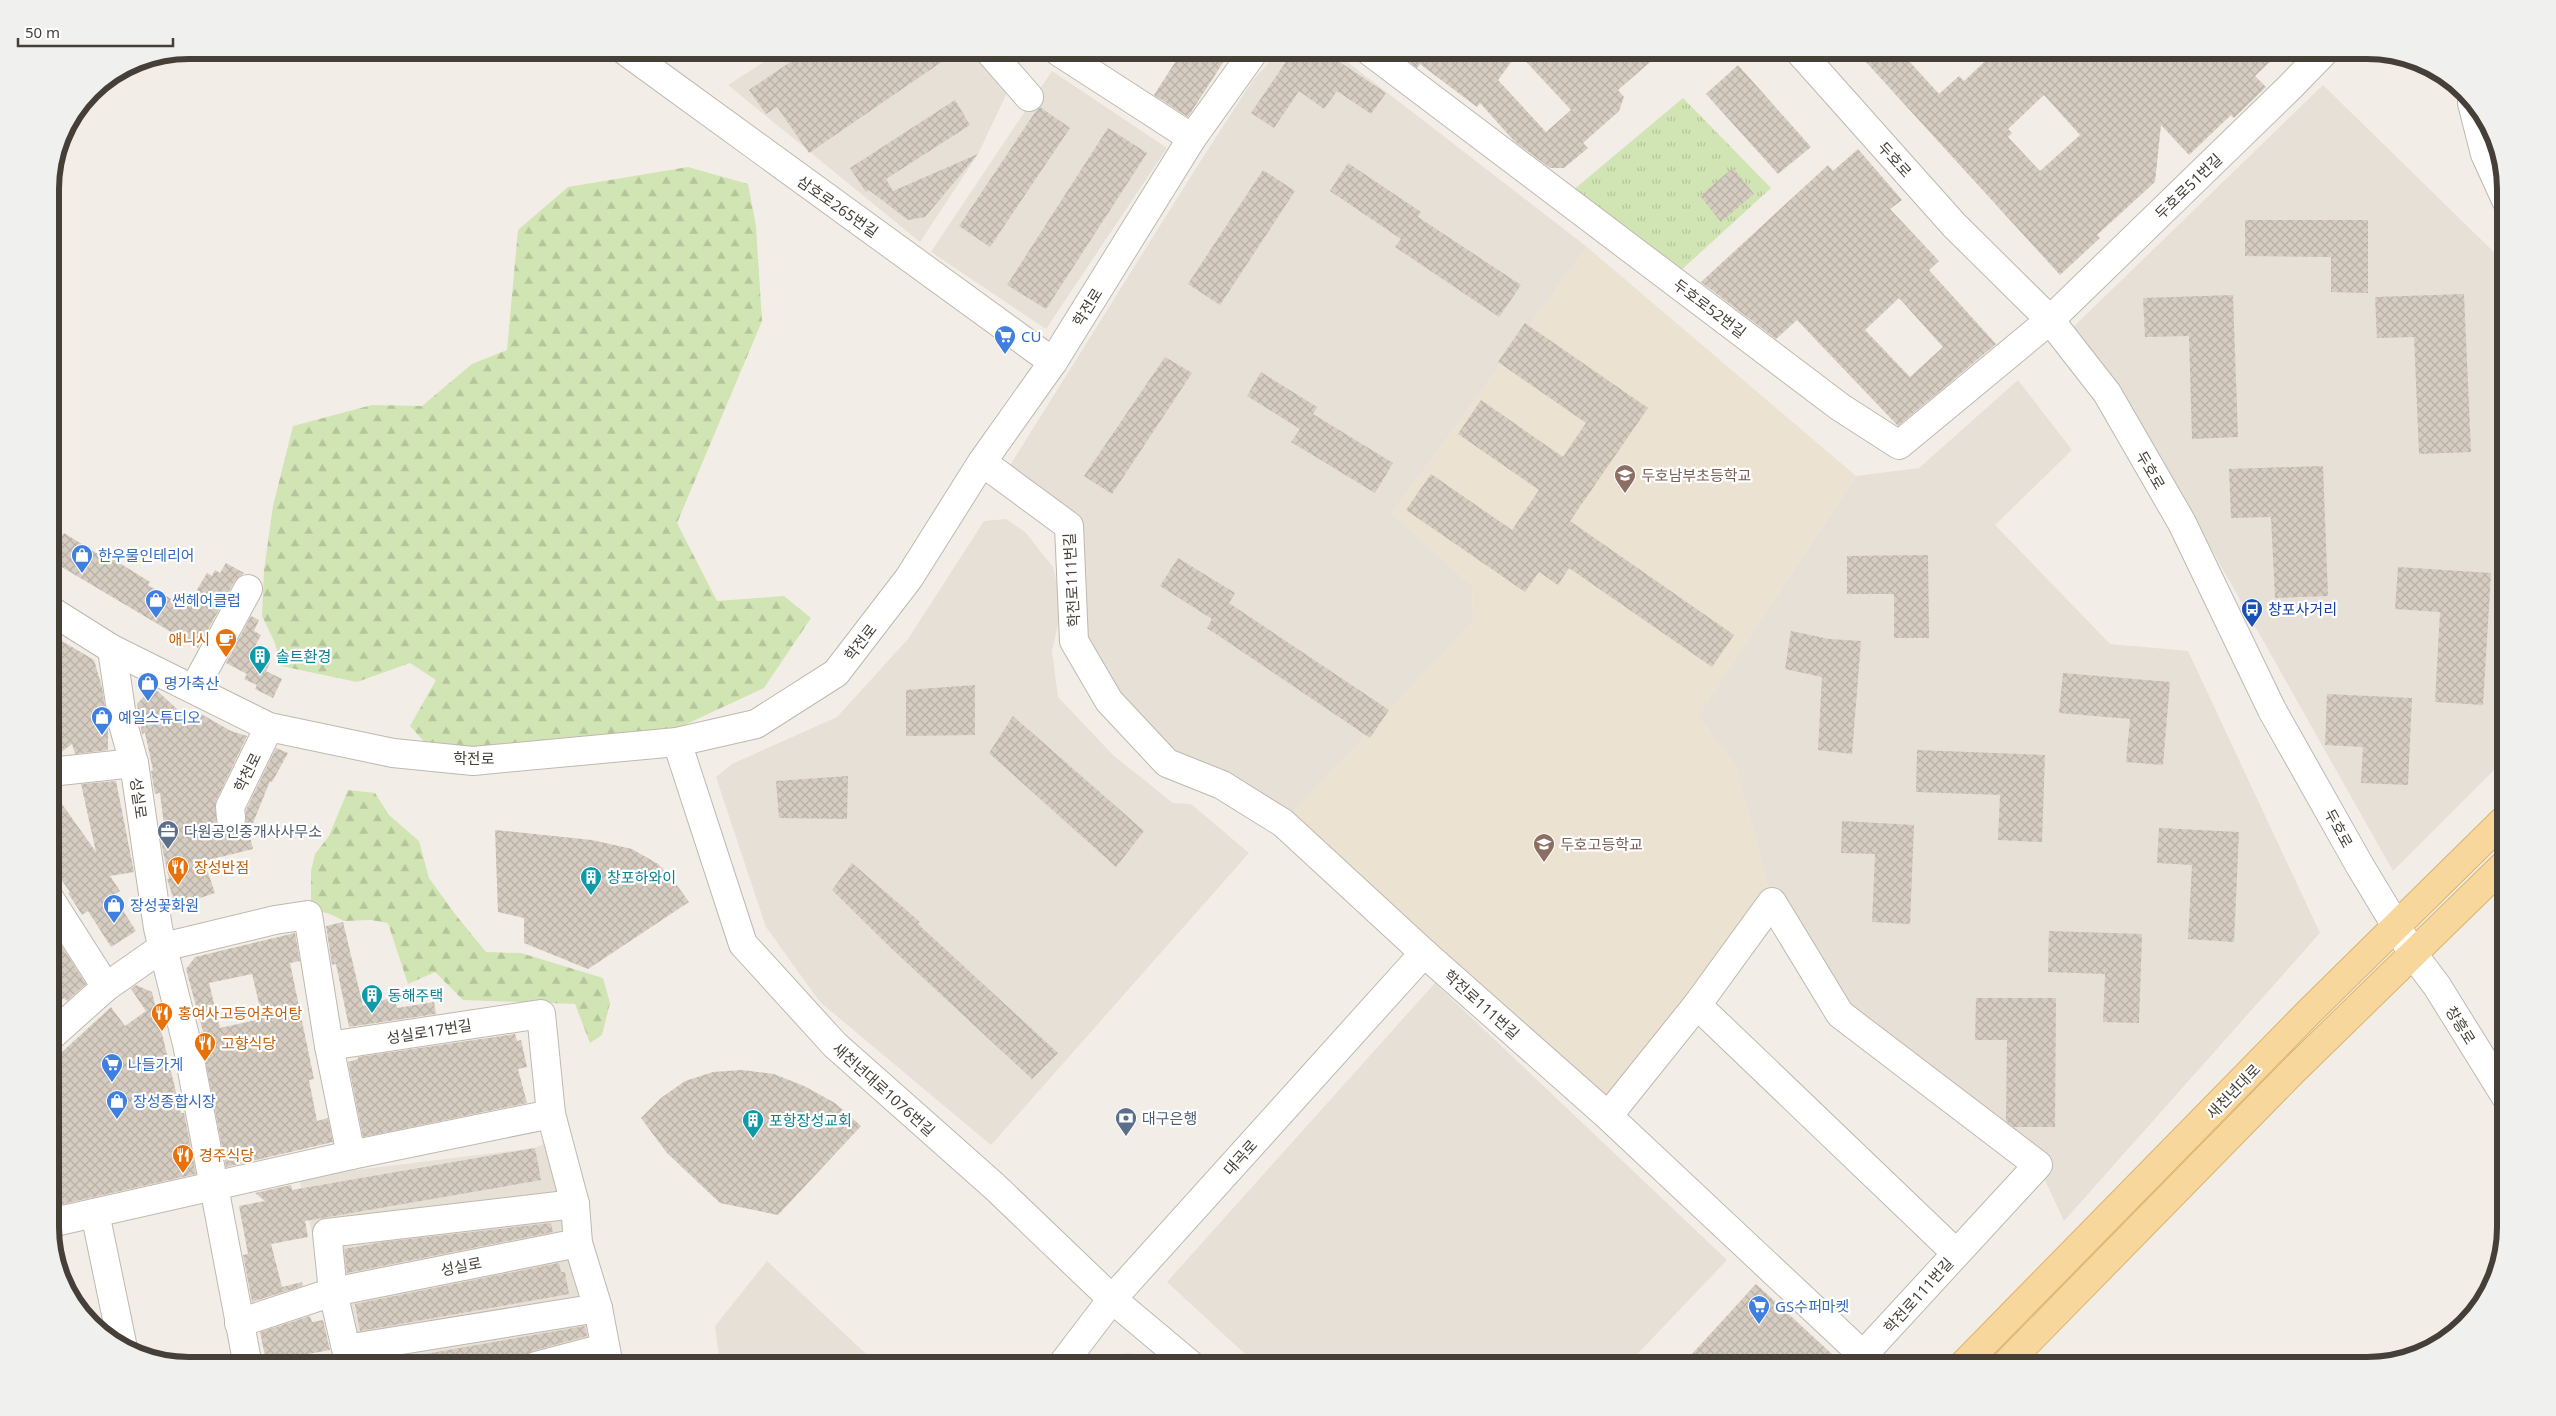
<svg xmlns="http://www.w3.org/2000/svg" width="2556" height="1416" font-family="'Noto Sans','Noto Sans KR',sans-serif">
<style>
.residential{fill:#e6e0d6}
.education{fill:#ebe2d2}
.forest{fill:url(#forest-firs)}
.park{fill:url(#park-tufts)}
.building{fill:url(#building-cross-hatch);fill-rule:evenodd}
.lines{fill:none;stroke-linecap:round;stroke-linejoin:round}
.minor-casing{stroke:#c0b8ae;stroke-width:30}
.major-casing{stroke:#dbb36d;stroke-width:30}
.minor{stroke:#fff;stroke-width:28}
.major{stroke:#f7d79c;stroke-width:28}
.labels{text-anchor:middle;dominant-baseline:central;stroke-width:4.5;stroke-linejoin:round;paint-order:stroke}
.street-label{font-size:15px;fill:#453f37;stroke:#fff}
.shop-label{font-size:15px;fill:#366cbe;stroke:#fff;text-anchor:start}
.education-label{font-size:15px;fill:#785e54;stroke:#fff;text-anchor:start}
.transit-label{font-size:15px;fill:#164399;stroke:#fff;text-anchor:start}
.food-label{font-size:15px;fill:#c56008;stroke:#fff;text-anchor:start}
.culture-label{font-size:15px;fill:#0d838f;stroke:#fff;text-anchor:start}
.service-label{font-size:15px;fill:#4e5e75;stroke:#fff;text-anchor:start}
.rim{fill:none;stroke:#453f37;stroke-width:6}
</style>
<defs>
<pattern id="forest-firs" width="22" height="20" patternUnits="userSpaceOnUse" patternTransform="scale(1.25)"><rect width="22" height="20" fill="#d1e4b3"/><path d="M5 1l3.5 6h-7zM16 11l3.5 6h-7z" fill="#b5c59b"/></pattern>
<pattern id="park-tufts" width="24" height="20" patternUnits="userSpaceOnUse" patternTransform="scale(1.25)"><rect width="24" height="20" fill="#d1e4b3"/><path d="M3 7l-1-3M5 7V3M7 7l1-3M15 17l-1-3M17 17v-4M19 17l1-3" fill="none" stroke="#b5c59b"/></pattern>
<pattern id="building-cross-hatch" width="8" height="8" patternUnits="userSpaceOnUse" patternTransform="scale(1.25)"><rect width="8" height="8" fill="#d6ccc1"/><path d="M0 0l8 8M0 8l8-8" fill="none" stroke="#b9b0a6"/></pattern>
</defs>
<rect width="100%" height="100%" fill="#f2eee7"/>
<g class="residential">
<polygon points="783,50 981,50 1013,80 978,154 920,242 728,85"/>
<polygon points="1280,50 1332,50 1587,247 1392,513 1472,586 1473,622 1283,823 1167,763 1074,641 1069,526 1002,478 1198,165 1253,80"/>
<polygon points="1052,71 1167,148 1046,329 931,252"/>
<polygon points="2323,85 2506,264 2506,485 2497,502 2496,538 2506,548 2506,758 2393,871 2124,394 2065,335"/>
<polygon points="2018,380 2072,450 1995,525 2110,644 2188,651 2320,933 2064,1221 2038,1165 1840,1014 1772,902 1736,766 1698,716 1856,476 1919,468"/>
<polygon points="1006,519 1025,532 1053,567 1062,606 1052,651 1058,697 1113,755 1173,803 1191,804 1249,853 991,1145 820,1002 766,927 716,777 732,764 837,717 908,639 984,521"/>
<polygon points="1435,983 1727,1260 1626,1366 1258,1366 1167,1282"/>
<polygon points="551,1141 600,1346 507,1366 314,1366 341,1357 299,1177 535,1148"/>
<polygon points="767,1261 879,1366 720,1366 715,1326"/>
<polygon points="1132,1353 1146,1366 1088,1366 1097,1356"/>
</g>
<polygon class="education" points="1587,247 1856,476 1698,716 1736,766 1772,902 1608,1116 1283,823 1473,622 1472,586 1392,513"/>
<g class="forest">
<polygon points="688,167 748,184 756,226 762,321 677,523 717,601 784,596 811,618 764,688 680,727 565,747 429,747 410,726 436,680 410,663 357,682 281,666 275,643 262,616 264,570 273,506 293,426 372,405 422,406 472,364 507,350 518,230 568,187"/>
<polygon points="348,790 375,793 389,815 419,841 429,878 455,914 486,952 521,953 603,978 610,1003 602,1035 590,1043 575,1004 463,1000 435,972 408,984 388,923 371,920 344,921 330,914 311,909 311,871 315,854 329,836"/>
</g>
<polygon class="park" points="1683,98 1771,188 1665,285 1553,207"/>
<g class="building">
<polygon points="808,50 959,50 809,153 777,107 766,114 749,90"/>
<polygon points="1183,50 1231,50 1188,117 1154,95"/>
<polygon points="1294,50 1322,50 1386,93 1371,114 1337,91 1324,109 1299,91 1274,128 1251,113"/>
<path d="M1394 50H1664L1618 90 1624 97 1619 111 1583 143 1588 148 1564 168H1550L1514 141 1480 103 1477 107 1420 64 1417 68ZM1518 53 1571 110 1546 132 1498 80Z"/>
<path d="M1855 50H1899L1939 94 1959 76 1964 81 1997 50H2282L2255 76 2266 87 2234 118 2231 115 2189 155 2161 125 2155 182 2097 235 2100 238 2060 275ZM2044 95 2080 135 2040 171 2008 137 2012 133 2008 129Z"/>
<polygon points="1738,65 1811,147 1778,174 1706,94"/>
<polygon points="955,100 970,125 886,179 893,191 978,154 925,217 908,220 869,190 866,192 850,168"/>
<polygon points="1040,107 1070,128 990,247 959,226 1036,111"/>
<polygon points="1108,128 1147,153 1046,309 1007,285"/>
<path d="M1858 149 1902 200 1890 209 1939 261 1929 270 1996 344 1898 426 1797 320 1776 339 1701 282 1828 165 1833 171ZM1899 298 1943 347 1910 377 1865 330Z"/>
<polygon points="1348,163 1421,212 1418,217 1521,285 1499,317 1395,247 1401,239 1330,191"/>
<polygon points="1733,168 1754,194 1721,222 1700,196"/>
<polygon points="1263,170 1295,191 1220,305 1188,284"/>
<polygon points="2245,220 2368,220 2368,293 2331,292 2331,257 2245,256"/>
<polygon points="2464,294 2471,452 2419,454 2414,337 2377,338 2375,297"/>
<polygon points="2233,295 2238,437 2192,439 2189,336 2145,337 2143,298"/>
<polygon points="1525,323 1648,408 1570,521 1734,635 1712,667 1569,568 1558,585 1539,572 1525,592 1406,510 1431,474 1512,530 1539,490 1458,434 1481,400 1563,457 1586,423 1498,362"/>
<polygon points="1165,357 1192,373 1112,494 1084,476"/>
<polygon points="1261,372 1317,407 1313,414 1393,463 1375,493 1291,442 1300,429 1247,396"/>
<polygon points="2323,466 2328,596 2275,598 2271,517 2231,518 2229,469"/>
<polygon points="50,527 63,535 64,533 111,562 113,559 150,582 148,585 186,608 207,573 212,576 215,570 220,573 226,563 244,573 234,582 198,648 50,560"/>
<polygon points="1928,555 1929,638 1894,638 1894,594 1847,594 1847,556"/>
<polygon points="1178,558 1235,593 1229,603 1389,710 1370,738 1207,628 1212,619 1160,586"/>
<polygon points="2398,567 2491,573 2483,705 2435,702 2440,612 2395,609"/>
<polygon points="251,616 259,620 254,631 261,635 254,648 257,649 254,655 270,663 266,671 282,679 273,698 255,689 257,685 244,679 247,674 226,663"/>
<polygon points="1791,631 1829,639 1861,641 1852,754 1818,750 1822,677 1785,669"/>
<polygon points="50,634 94,660 102,687 108,728 108,750 75,754 72,744 56,756 50,756"/>
<polygon points="2063,673 2170,682 2163,765 2126,762 2130,719 2059,713"/>
<polygon points="975,685 975,735 906,736 906,690"/>
<polygon points="153,687 189,720 194,710 231,731 247,736 216,801 216,820 218,827 224,832 233,833 240,831 245,825 246,810 276,748 288,753 272,782 270,781 249,833 253,849 204,861 215,893 176,906 167,879 169,879 161,842 166,841 160,793 155,794 151,771 153,770 145,733 142,734 137,704"/>
<polygon points="2327,694 2412,698 2408,785 2361,783 2363,747 2325,745"/>
<polygon points="1013,716 1144,831 1116,867 989,753"/>
<polygon points="1917,750 2045,755 2042,842 1998,840 2000,795 1916,792"/>
<polygon points="848,776 847,819 779,818 776,781"/>
<polygon points="116,781 134,872 110,876 120,891 113,895 136,931 111,947 88,911 82,915 68,893 70,892 50,864 50,787 96,852 81,784"/>
<polygon points="1842,821 1914,825 1910,924 1872,922 1875,854 1841,853"/>
<polygon points="2159,828 2239,832 2234,942 2188,939 2192,865 2157,863"/>
<polygon points="495,830 592,840 632,849 658,864 671,877 689,902 588,969 524,943 524,918 498,912"/>
<polygon points="852,863 920,922 918,924 1058,1053 1032,1079 892,949 832,890"/>
<polygon points="343,922 363,1006 394,997 397,1008 434,1002 436,1014 349,1027 336,964 332,965 326,926"/>
<polygon points="2049,931 2142,934 2139,1023 2103,1022 2105,974 2048,972"/>
<path d="M295 933 300 961 290 963 314 1079 309 1080 317 1121 328 1118 333 1142 226 1167 200 1033 203 1032 186 969 195 957ZM252 974 262 1016 260 1019 220 1028 209 983Z"/>
<polygon points="59,942 86,984 67,1001 64,998 50,1009 50,948"/>
<polygon points="136,985 152,992 181,1113 184,1113 196,1174 50,1207 50,1063 111,1007 125,1026 146,1011 131,989"/>
<polygon points="1976,998 2056,998 2055,1127 2013,1127 2006,1121 2007,1040 1975,1040"/>
<polygon points="515,1034 517,1041 521,1040 527,1067 518,1069 527,1103 363,1137 348,1062 358,1059 358,1057"/>
<polygon points="742,1070 774,1074 804,1086 835,1103 861,1126 778,1215 720,1203 667,1153 641,1118 661,1098 685,1081 713,1072"/>
<polygon points="535,1148 541,1180 305,1221 308,1237 271,1244 282,1287 302,1282 303,1286 252,1302 243,1255 248,1254 239,1206 265,1201 255,1193 291,1185 292,1190"/>
<polygon points="551,1223 553,1232 347,1273 344,1249 383,1242"/>
<polygon points="559,1263 561,1272 565,1272 569,1294 360,1331 355,1304"/>
<polygon points="1756,1284 1845,1366 1681,1366"/>
<polygon points="310,1316 312,1322 323,1320 330,1350 292,1357 293,1361 267,1366 260,1332"/>
<polygon points="585,1326 587,1336 532,1351 522,1360 487,1366 409,1366 408,1357"/>
</g>
<g class="lines">
<g class="minor-casing">
<g id="minor">
<polyline points="624,50 1053,362"/>
<polyline points="988,50 1029,97"/>
<polyline points="1368,50 1840,407 1899,445 2050,320 2290,87 2326,50"/>
<polyline points="1798,50 1954,225 2050,320 2107,393 2182,523 2272,710 2360,866 2413,954 2437,986 2506,1097"/>
<polyline points="1059,52 1192,138"/>
<polyline points="2472,103 2485,154 2506,200"/>
<polyline points="982,462 1069,526 1074,641 1109,701 1167,763 1222,785 1283,823 1424,953 1608,1116 1863,1355 2038,1165 1840,1014 1772,902 1697,1005 1608,1116"/>
<polyline points="50,610 112,649 269,727 393,753 473,761 677,742 756,724 836,673 909,578 982,462 1053,362 1192,138 1255,50"/>
<polyline points="112,649 123,724 134,763 158,928 187,1044 248,1366"/>
<polyline points="194,689 248,589"/>
<polyline points="677,742 743,944 835,1045 994,1186 1112,1299 1192,1366"/>
<polyline points="50,772 134,763"/>
<polyline points="231,818 230,807 269,727"/>
<polyline points="50,899 106,987"/>
<polyline points="1697,1005 1956,1253"/>
<polyline points="50,1037 106,987 163,947 275,920 308,915 329,1046 351,1155"/>
<polyline points="329,1046 541,1014 551,1114 575,1204 578,1243 598,1308 609,1366"/>
<polyline points="575,1204 327,1233 333,1292 346,1349 598,1308"/>
<polyline points="95,1213 123,1348"/>
<polyline points="50,1223 351,1155 551,1114"/>
<polyline points="239,1323 333,1292 578,1243"/>
<polyline points="536,1366 604,1348"/>
<polyline points="1061,1366 1112,1299 1424,953"/>
</g>
</g>
<g class="major-casing">
<g id="major">
<polyline points="1962,1366 2310,1011 2506,818"/>
<polyline points="2004,1366 2293,1071 2506,863"/>
</g>
</g>
<use href="#minor" class="minor"/>
<use href="#major" class="major"/>
</g>
<defs>
<g id="supermarket-pin" transform="scale(1.125)"><path d="M0 17L-7.5 6A9.5 9.5 0 1 1 7.5 6Z" fill="#3f7fe0" stroke="#fff"/><path d="M-6-5.5h2.5l.6 2H6L4.5 2H-2.5L-4.4-4H-6ZM-1.5 3.2a1.3 1.3 0 1 0 .1 0ZM3 3.2a1.3 1.3 0 1 0 .1 0Z" fill="#fff"/></g>
<g id="school-pin" transform="scale(1.125)"><path d="M0 17L-7.5 6A9.5 9.5 0 1 1 7.5 6Z" fill="#8d6e63" stroke="#fff"/><path d="M0-5L7-2L0 1L-7-2ZM-4 1L0 2.5L4 1V4Q0 6-4 4Z" fill="#fff"/></g>
<g id="shop-pin" transform="scale(1.125)"><path d="M0 17L-7.5 6A9.5 9.5 0 1 1 7.5 6Z" fill="#3f7fe0" stroke="#fff"/><path d="M-5-2.5h2.3a2.7 3.5 0 0 1 5.4 0H5L5.5 6h-11ZM-1.5-2.5h3a1.5 2.3 0 0 0-3 0Z" fill="#fff"/></g>
<g id="bus-pin" transform="scale(1.125)"><path d="M0 17L-7.5 6A9.5 9.5 0 1 1 7.5 6Z" fill="#1a4fb4" stroke="#fff"/><path d="M-5-6H5V4H4V6H2V4H-2V6H-4V4H-5ZM-3.5-4V0h7V-4ZM-3.5 1.2v1.5H-2V1.2ZM2 1.2v1.5H3.5V1.2Z" fill="#fff"/></g>
<g id="cafe-pin" transform="scale(1.125)"><path d="M0 17L-7.5 6A9.5 9.5 0 1 1 7.5 6Z" fill="#e8710a" stroke="#fff"/><path d="M-5.5-4.5H6V0H3Q3 3.5 0 3.5H-2.5Q-5.5 3.5-5.5 0ZM3-3.2v2h1.7v-2ZM-6 4.5H4V6H-6Z" fill="#fff"/></g>
<g id="building-pin" transform="scale(1.125)"><path d="M0 17L-7.5 6A9.5 9.5 0 1 1 7.5 6Z" fill="#0f9aa8" stroke="#fff"/><path d="M-4-6H4V6H1V3H-1V6H-4ZM-2.5-4.3h1.7v1.8h-1.7ZM.8-4.3h1.7v1.8H.8ZM-2.5-1h1.7V.8h-1.7ZM.8-1h1.7V.8H.8Z" fill="#fff"/></g>
<g id="office-pin" transform="scale(1.125)"><path d="M0 17L-7.5 6A9.5 9.5 0 1 1 7.5 6Z" fill="#5c6f8a" stroke="#fff"/><path d="M-6-3h4V-5.5h4V-3h4V5H-6ZM-1-4.5V-3h2v-1.5ZM-6 0V1H6V0Z" fill="#fff"/></g>
<g id="restaurant-pin" transform="scale(1.125)"><path d="M0 17L-7.5 6A9.5 9.5 0 1 1 7.5 6Z" fill="#e8710a" stroke="#fff"/><path d="M-5-6h1v4h1v-4h1v4h1v-4h1v5L-1.5 .5V6h-2V.5L-5-1ZM5-6V6H3V1.5H1.5Q1.5-4 5-6Z" fill="#fff"/></g>
<g id="bank-pin" transform="scale(1.125)"><path d="M0 17L-7.5 6A9.5 9.5 0 1 1 7.5 6Z" fill="#5c6f8a" stroke="#fff"/><path d="M-6-4H6V4H-6ZM0-2.3a2.3 2.3 0 1 0 0 4.6a2.3 2.3 0 1 0 0-4.6Z" fill="#fff"/></g>
</defs>
<g fill-rule="evenodd">
<use href="#supermarket-pin" x="1005" y="336"/>
<use href="#school-pin" x="1625" y="475"/>
<use href="#shop-pin" x="82" y="555"/>
<use href="#shop-pin" x="156" y="600"/>
<use href="#bus-pin" x="2252" y="609"/>
<use href="#cafe-pin" x="226" y="639"/>
<use href="#building-pin" x="260" y="656"/>
<use href="#shop-pin" x="148" y="683"/>
<use href="#shop-pin" x="102" y="717"/>
<use href="#office-pin" x="168" y="831"/>
<use href="#school-pin" x="1544" y="844"/>
<use href="#restaurant-pin" x="178" y="867"/>
<use href="#building-pin" x="591" y="877"/>
<use href="#shop-pin" x="114" y="905"/>
<use href="#building-pin" x="372" y="995"/>
<use href="#restaurant-pin" x="162" y="1013"/>
<use href="#restaurant-pin" x="205" y="1043"/>
<use href="#supermarket-pin" x="112" y="1064"/>
<use href="#shop-pin" x="117" y="1101"/>
<use href="#bank-pin" x="1126" y="1118"/>
<use href="#building-pin" x="753" y="1120"/>
<use href="#restaurant-pin" x="183" y="1155"/>
<use href="#supermarket-pin" x="1759" y="1306"/>
</g>
<g class="labels">
<g class="street-label">
<text transform="translate(1895 159) rotate(48)">두호로</text>
<text transform="translate(2188 186) rotate(-44)">두호로51번길</text>
<text transform="translate(838 206) rotate(35)">삼호로265번길</text>
<text transform="translate(1087 307) rotate(-58)">학전로</text>
<text transform="translate(1710 308) rotate(37)">두호로52번길</text>
<text transform="translate(2151 470) rotate(60)">두호로</text>
<text transform="translate(1071 580) rotate(-93)">학전로111번길</text>
<text transform="translate(860 642) rotate(-52)">학전로</text>
<text x="474" y="758">학전로</text>
<text transform="translate(247 772) rotate(-64)">학천로</text>
<text transform="translate(139 798) rotate(82)">성실로</text>
<text transform="translate(2339 828) rotate(61)">두호로</text>
<text transform="translate(1482 1004) rotate(42)">학전로111번길</text>
<text transform="translate(2461 1025) rotate(58)">창흥로</text>
<text transform="translate(429 1031) rotate(-9)">성실로17번길</text>
<text transform="translate(884 1089) rotate(42)">새천년대로1076번길</text>
<text transform="translate(2233 1091) rotate(-46)">새천년대로</text>
<text transform="translate(1240 1157) rotate(-48)">대곡로</text>
<text transform="translate(461 1266) rotate(-11)">성실로</text>
<text transform="translate(1918 1295) rotate(-48)">학전로111번길</text>
</g>
<g class="shop-label">
<text x="1021" y="336">CU</text>
<text x="98" y="555">한우물인테리어</text>
<text x="172" y="600">썬헤어클럽</text>
<text x="164" y="683">명가축산</text>
<text x="118" y="717">예일스튜디오</text>
<text x="130" y="905">장성꽃화원</text>
<text x="128" y="1064">나들가게</text>
<text x="133" y="1101">장성종합시장</text>
<text x="1775" y="1306">GS수퍼마켓</text>
</g>
<g class="education-label">
<text x="1641" y="475">두호남부초등학교</text>
<text x="1560" y="844">두호고등학교</text>
</g>
<g class="transit-label">
<text x="2268" y="609">창포사거리</text>
</g>
<g class="food-label">
<text x="210" y="639" text-anchor="end">애니시</text>
<text x="194" y="867">장성반점</text>
<text x="178" y="1013">홍여사고등어추어탕</text>
<text x="221" y="1043">고향식당</text>
<text x="199" y="1155">경주식당</text>
</g>
<g class="culture-label">
<text x="276" y="656">솔트환경</text>
<text x="607" y="877">창포하와이</text>
<text x="388" y="995">동해주택</text>
<text x="769" y="1120">포항장성교회</text>
</g>
<g class="service-label">
<text x="184" y="831">다원공인중개사사무소</text>
<text x="1142" y="1118">대구은행</text>
</g>
</g>
<path d="M0 0H2556V1416H0ZM189 59H2367A130 130 0 0 1 2497 189V1227A130 130 0 0 1 2367 1357H189A130 130 0 0 1 59 1227V189A130 130 0 0 1 189 59Z" fill="#f0f0ef" fill-rule="evenodd"/>
<path class="rim" d="M189 59H2367A130 130 0 0 1 2497 189V1227A130 130 0 0 1 2367 1357H189A130 130 0 0 1 59 1227V189A130 130 0 0 1 189 59Z"/>
<path d="M18 38v8h155v-8" fill="none" stroke="#453f37" stroke-width="2.5"/>
<text x="25" y="38" font-size="15" fill="#453f37" stroke="#ffffff" stroke-width="4" paint-order="stroke">50 m</text>
</svg>
